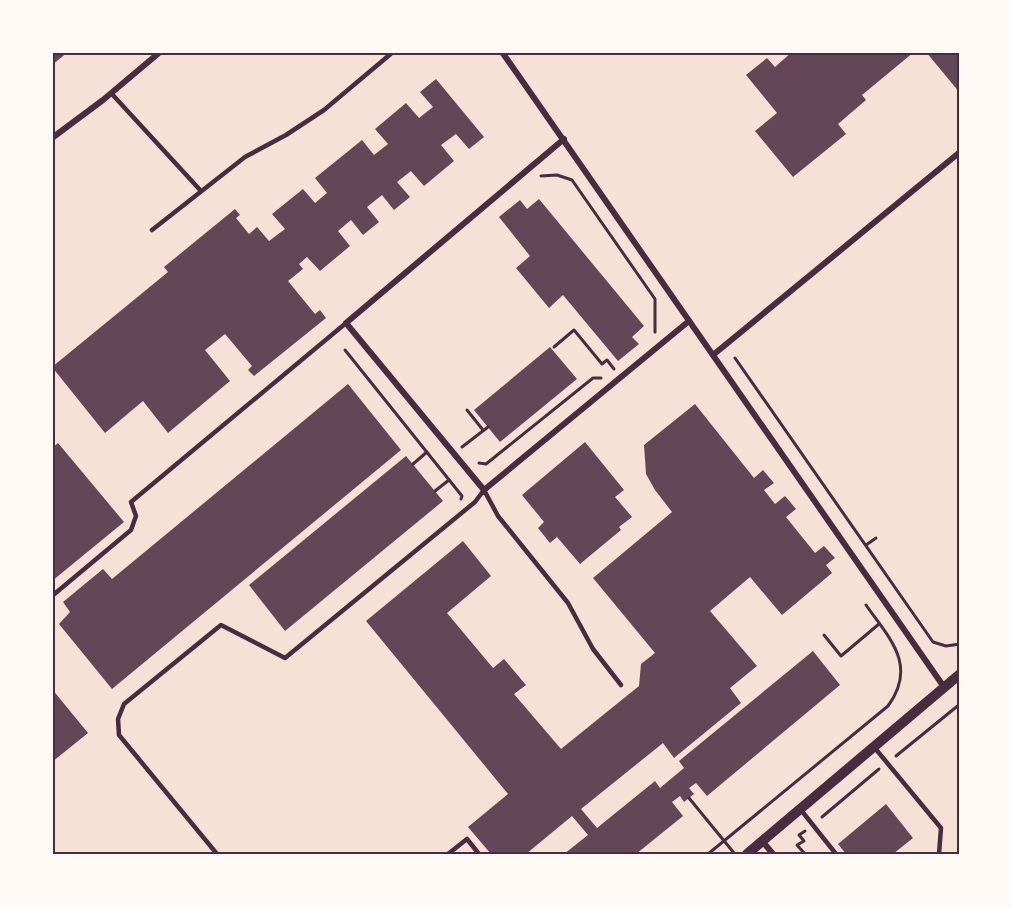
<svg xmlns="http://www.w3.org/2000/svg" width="1012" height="907" font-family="'Work Sans',sans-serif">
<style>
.building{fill:#644757}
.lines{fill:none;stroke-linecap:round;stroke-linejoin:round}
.path{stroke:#4a2c40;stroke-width:3}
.service{stroke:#4a2c40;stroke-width:4.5}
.minor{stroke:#4a2c40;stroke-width:6}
.tertiary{stroke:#4a2c40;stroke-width:10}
.neatline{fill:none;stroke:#4a2c40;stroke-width:2}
</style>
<rect width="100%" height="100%" fill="#f7e1d7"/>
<g class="building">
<polygon points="52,52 68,52 52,65"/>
<polygon points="792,52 914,52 862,95 866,100 838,124 846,134 793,177 755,131 777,113 746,75 767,58 775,67"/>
<polygon points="926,52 960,52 960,93"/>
<polygon points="436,79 484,137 469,149 456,134 441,145 454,161 424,186 411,171 397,182 410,197 394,210 382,195 367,207 379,222 363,235 351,220 338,231 350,246 320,271 307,257 299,264 303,269 288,281 315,314 320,310 326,318 254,376 248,370 252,366 225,334 205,350 230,381 168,433 143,401 105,433 52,367 168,272 164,267 235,209 240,215 236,218 249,234 257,227 269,241 285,229 272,214 303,189 315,203 327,193 315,178 362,140 374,155 388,144 375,129 406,103 419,118 433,107 420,92"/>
<polygon points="539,199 644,326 632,337 639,344 618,361 563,295 549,308 516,268 530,256 499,217 520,200 527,209"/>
<polygon points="550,347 577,379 500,442 474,410"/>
<polygon points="348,384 401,450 112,689 59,624 70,612 63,602 103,569 112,579"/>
<polygon points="695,404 754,478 763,470 774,483 764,490 775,504 785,496 796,509 786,517 815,553 824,546 835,558 826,565 832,573 782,615 750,577 710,611 757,666 730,688 741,703 674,758 663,743 581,809 597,828 655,781 660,788 684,768 679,761 813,651 840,685 707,796 696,783 689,788 694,794 684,802 680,796 672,802 683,816 636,854 564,854 588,835 572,816 526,854 491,854 468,827 508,794 366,621 463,541 491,576 447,613 493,668 504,659 526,685 514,694 561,749 639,686 641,664 655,653 593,578 672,512 655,490 646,474 644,445"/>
<polygon points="585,442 624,490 615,497 632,517 619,527 621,530 580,564 557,537 550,543 538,528 544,522 522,495"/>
<polygon points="58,443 124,522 52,581 52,448"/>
<polygon points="406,456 443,501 285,631 249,585"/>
<polygon points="52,689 88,733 52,762"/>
<polygon points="886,804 913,838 893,854 846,854 838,844"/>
</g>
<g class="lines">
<g class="path">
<polyline points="541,176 557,175 572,180 655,299 655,332"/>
<polyline points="554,347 574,330 602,364 607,360 614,369"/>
<polyline points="345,350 462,496 461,499"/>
<polyline points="735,358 933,642 946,646 960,644"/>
<polyline points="467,410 483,430"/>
<polyline points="462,447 488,427"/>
<polyline points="479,463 486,464 593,378 601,378"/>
<polyline points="413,464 427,452"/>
<polyline points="435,491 449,480"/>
<polyline points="866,545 876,538"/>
<polyline points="824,635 841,656 879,624"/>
<polyline points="896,756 960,704"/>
<polyline points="689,798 734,853"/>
<polyline points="822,817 879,769"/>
<path d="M708 854 888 706C918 665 889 638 866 605"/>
<polyline points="805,854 797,845 804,841 799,835 805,831"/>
</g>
<g class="service">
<polyline points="111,93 201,191"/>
<polyline points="152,230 245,157 286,135 324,110 393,52"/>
<polyline points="52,596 131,530 136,516 131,502 346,323"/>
<polyline points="874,747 941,828 939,854"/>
<polyline points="801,810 836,854"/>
<polyline points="217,854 119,735 118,719 124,704 221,625 285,658 475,502 484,490 498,516 568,603 593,649 621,685"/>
<polyline points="448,854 467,839 479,854"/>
</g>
<g class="minor">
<polyline points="502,52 944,687"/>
<polyline points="52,138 103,100 160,52"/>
<polyline points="564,139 346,323 484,490 689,321"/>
<polyline points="713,355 960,152"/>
<polyline points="763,842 773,854"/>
</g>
<polyline class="tertiary" points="747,854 960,674"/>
</g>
<rect width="1012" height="907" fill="none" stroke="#fffaf5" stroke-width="108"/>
<rect x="54" y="54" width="904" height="799" class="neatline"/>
</svg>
